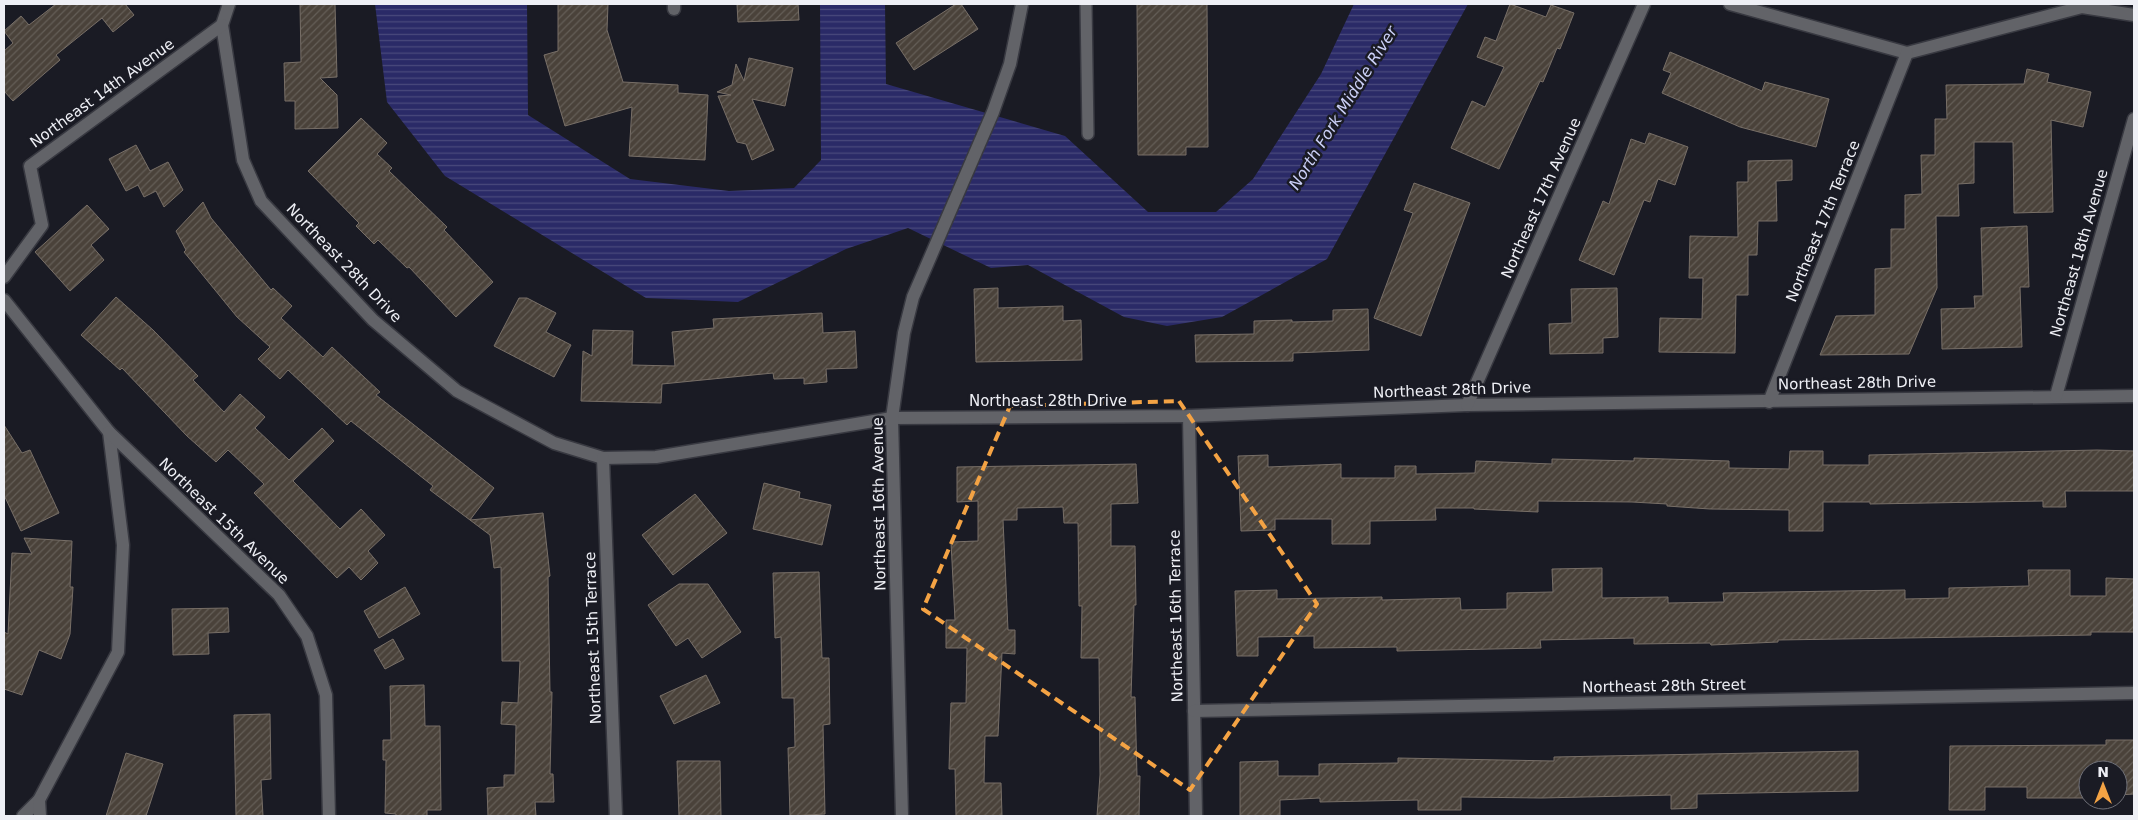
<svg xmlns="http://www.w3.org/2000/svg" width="2138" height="820" font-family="'DejaVu Sans',sans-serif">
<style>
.water{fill:url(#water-rules)}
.building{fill:url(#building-hatch);stroke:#786f67}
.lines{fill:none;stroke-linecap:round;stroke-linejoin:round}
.service-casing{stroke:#383941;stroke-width:14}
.minor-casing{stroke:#383941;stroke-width:15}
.tertiary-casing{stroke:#383941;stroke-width:15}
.service{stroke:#626368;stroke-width:11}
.minor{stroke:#626368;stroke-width:12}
.tertiary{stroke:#626368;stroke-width:12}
.marked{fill:none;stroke:#f4a344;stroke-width:4;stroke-dasharray:10 6;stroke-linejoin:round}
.labels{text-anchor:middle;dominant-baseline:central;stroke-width:5;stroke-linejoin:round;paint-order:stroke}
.street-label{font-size:15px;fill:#eeeff5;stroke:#1a1b24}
.water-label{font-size:16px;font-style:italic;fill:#cbd0f7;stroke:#1a1b24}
</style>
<defs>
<pattern id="water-rules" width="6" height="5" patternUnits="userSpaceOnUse" patternTransform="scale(1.25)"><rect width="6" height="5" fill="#2a2a67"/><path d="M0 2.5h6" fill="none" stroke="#49497d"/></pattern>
<pattern id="building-hatch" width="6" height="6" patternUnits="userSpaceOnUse" patternTransform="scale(1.25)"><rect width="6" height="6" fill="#4a423a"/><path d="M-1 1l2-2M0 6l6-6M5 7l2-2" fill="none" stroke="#645e57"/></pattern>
</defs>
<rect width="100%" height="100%" fill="#1a1b24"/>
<polygon class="water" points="375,4 527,4 528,115 630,179 729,191 794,188 821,160 820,4 885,4 886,84 1065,136 1148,212 1216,212 1253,179 1321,74 1354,4 1468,4 1327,259 1222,317 1167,326 1124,317 1028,265 991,268 908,228 846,249 738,302 646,298 445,176 387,102"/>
<g class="building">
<polygon points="56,4 125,4 134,15 113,32 102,18 56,55 60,60 13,101 4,91 4,51 13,43 4,31 21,16 29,25"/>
<polygon points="300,4 335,4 337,77 320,78 337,95 338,128 295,129 295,101 285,101 284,63 301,62"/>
<polygon points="558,4 608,4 607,30 623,82 678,85 678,93 708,95 705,160 629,156 632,107 565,126 544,55 558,51"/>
<polygon points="737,4 798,4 799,20 738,22"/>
<polygon points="956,4 961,4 978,29 914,70 896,43"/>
<polygon points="1137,4 1207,4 1208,147 1186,147 1186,155 1138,155"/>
<polygon points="1510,4 1546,17 1551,5 1574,13 1560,49 1557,48 1543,82 1540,81 1499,169 1451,148 1472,101 1485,107 1504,67 1477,57 1485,37 1496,41"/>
<polygon points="1670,52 1762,91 1765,82 1829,99 1816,147 1740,127 1662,93 1671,73 1663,70"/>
<polygon points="749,58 793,68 785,106 752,99 774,150 752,160 746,144 737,142 718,96 731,95 717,92 732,85 736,64 744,81"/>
<polygon points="2027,69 2049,74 2047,82 2091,92 2083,127 2051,120 2053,212 2014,213 2013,142 1974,142 1974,183 1958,184 1959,216 1936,216 1937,288 1909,354 1820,355 1836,316 1875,315 1875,269 1891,268 1891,229 1905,229 1905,195 1922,194 1921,155 1935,155 1935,119 1947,119 1946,85 2024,84"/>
<polygon points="361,118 387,143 377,154 392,168 389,171 447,227 444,230 493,282 456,317 409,267 407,268 378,240 374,244 356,226 359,223 308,171"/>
<polygon points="1649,133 1688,147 1675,185 1658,179 1650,202 1644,200 1614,275 1579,260 1603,201 1609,204 1631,139 1645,144"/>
<polygon points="136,145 150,171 168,162 183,190 164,207 156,191 144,197 138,185 126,191 109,159"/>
<polygon points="1792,160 1792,180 1776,181 1777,221 1758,221 1757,255 1748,255 1748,295 1736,295 1735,353 1659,352 1660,318 1702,319 1703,278 1689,278 1690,236 1738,237 1737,182 1748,182 1748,161"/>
<polygon points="1414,183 1470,203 1421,336 1374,318 1413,213 1404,210"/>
<polygon points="203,202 211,218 271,290 273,288 292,306 281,318 323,357 332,347 380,392 376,395 494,488 470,520 430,490 433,486 351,421 347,425 288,370 280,379 258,359 270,347 237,317 184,252 186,250 176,231"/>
<polygon points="87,205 109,229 91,245 104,260 70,291 35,252"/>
<polygon points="2027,226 2029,287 2020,287 2022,347 1942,349 1941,309 1975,308 1974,296 1983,296 1981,228"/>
<polygon points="998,288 998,308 1063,306 1063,321 1081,320 1082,360 976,362 974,289"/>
<polygon points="1617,288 1618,337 1603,338 1603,353 1550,354 1549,324 1572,323 1571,289"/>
<polygon points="116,297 153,330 198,376 193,380 224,412 240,394 265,417 255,428 289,460 322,428 334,441 293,481 340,529 361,509 385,535 368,551 378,563 361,580 349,567 337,578 254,493 264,484 228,450 216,462 187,436 122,368 120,370 81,335"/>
<polygon points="519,298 527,298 556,313 546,332 571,345 554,377 494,346"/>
<polygon points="1368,309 1369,350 1293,353 1293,361 1196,362 1195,335 1254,334 1254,321 1292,320 1292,322 1333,321 1333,310"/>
<polygon points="822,313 823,333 855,331 857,368 826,369 827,382 804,384 804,378 774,379 773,373 662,384 661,403 581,401 583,351 592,356 593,330 633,331 632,365 675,366 672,332 714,328 713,319"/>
<polygon points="4,425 22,453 30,450 59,513 21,531 4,495"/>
<polygon points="2097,450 2134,451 2134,491 2065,491 2066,507 2043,507 2043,501 1870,504 1870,502 1823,502 1823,531 1789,531 1789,510 1710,509 1667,506 1667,504 1632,502 1538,501 1538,512 1474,509 1474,508 1435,508 1436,520 1370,521 1370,544 1332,544 1332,519 1275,519 1275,530 1241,531 1238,456 1268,455 1268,467 1341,464 1341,478 1395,478 1395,466 1416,466 1416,474 1475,473 1476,461 1552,464 1552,459 1634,461 1634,458 1729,461 1729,468 1789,469 1790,451 1823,451 1823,465 1869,465 1869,455"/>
<polygon points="1136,464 1138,503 1111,504 1111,546 1135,546 1136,605 1134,605 1131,697 1135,697 1137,776 1140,776 1139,816 1097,816 1100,775 1099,658 1081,658 1082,606 1079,606 1078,523 1064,523 1063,507 1017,508 1017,520 1003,520 1008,630 1015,630 1015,654 1002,653 998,736 985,736 984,783 1001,783 1002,816 956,816 955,769 949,769 951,703 966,703 967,648 946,648 946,620 955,620 951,542 978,541 978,501 957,502 957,467"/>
<polygon points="764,483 800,492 799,498 831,505 822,545 753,529"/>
<polygon points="695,494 727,533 673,575 642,535"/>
<polygon points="543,513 550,576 548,577 550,692 552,692 550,774 553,774 554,802 535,802 536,816 488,816 487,788 504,787 504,775 515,775 516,725 501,724 502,702 518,703 520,661 502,661 501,567 494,568 490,535 470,520"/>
<polygon points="24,538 72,541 70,587 73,587 70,634 61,659 39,650 22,695 4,689 4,632 8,634 12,553 32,554"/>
<polygon points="1602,568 1602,598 1668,597 1668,603 1724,602 1723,593 1777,592 1905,590 1905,599 1949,598 1949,588 2029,586 2028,570 2070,570 2070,596 2106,596 2106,578 2134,579 2134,632 2091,632 2091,635 2030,636 1778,640 1778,642 1711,645 1710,643 1634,644 1634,638 1540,640 1541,648 1397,651 1397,647 1314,648 1314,636 1258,637 1258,656 1237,656 1235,591 1277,590 1277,599 1382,597 1382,600 1460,598 1461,610 1507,609 1507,593 1553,592 1552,569"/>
<polygon points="819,572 822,658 829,658 830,724 823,725 825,814 790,816 788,748 795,747 794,698 782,698 781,637 775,638 773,573"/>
<polygon points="679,584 708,584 741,632 702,658 688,638 676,646 648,605"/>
<polygon points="405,587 420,614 379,638 364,611"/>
<polygon points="228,608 229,632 208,633 209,654 173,655 172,609"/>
<polygon points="393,639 404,659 385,669 374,650"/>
<polygon points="706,675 720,703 674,724 660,696"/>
<polygon points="424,685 425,726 440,726 441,810 427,810 427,816 396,816 396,814 385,813 386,760 383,760 383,740 391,740 390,686"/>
<polygon points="270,714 271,779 261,780 263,816 236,816 234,715"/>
<polygon points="2106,740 2134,740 2134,794 2118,795 2118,770 2088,770 2088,798 2027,798 2027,787 1985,787 1985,810 1949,810 1950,746 2106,745"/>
<polygon points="1858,751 1858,791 1697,794 1697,808 1671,809 1671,795 1541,798 1461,797 1461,810 1418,810 1418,800 1320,802 1320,798 1280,800 1280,816 1240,816 1240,762 1278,761 1278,776 1319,776 1319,764 1398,763 1398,758 1554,761 1554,757"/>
<polygon points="126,753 163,764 146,816 106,816"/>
<polygon points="677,761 720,761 721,816 679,816"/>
</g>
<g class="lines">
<g class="service-casing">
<polyline id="service" points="1086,4 1088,134"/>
</g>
<g class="minor-casing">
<g id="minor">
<polyline points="229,4 222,25 243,160 261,201 373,320 457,391 554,443 603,458 656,457 892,418 1189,416 1467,405 2134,396"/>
<polyline points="674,4 674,9"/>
<polyline points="1730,4 1907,53 2082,7 2134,15"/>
<polyline points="4,277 42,225 30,166 222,25"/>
<polyline points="4,300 109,432 123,545 118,652 39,800 23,816"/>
<polyline points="2056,396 2134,119"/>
<polyline points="1769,402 1907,53"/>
<polyline points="1467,405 1644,4"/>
<polyline points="1189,416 1196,816"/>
<polyline points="109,432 279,595 307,636 326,695 329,816"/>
<polyline points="603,458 616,816"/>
<polyline points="1194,711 2134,693"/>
<polyline points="39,800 40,816"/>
</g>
</g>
<g class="tertiary-casing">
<polyline id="tertiary" points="902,816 892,418 904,333 913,297 993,112 1010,64 1022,4"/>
</g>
<use href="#service" class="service"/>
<use href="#minor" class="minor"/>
<use href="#tertiary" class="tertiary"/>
</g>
<path class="marked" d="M1179 401 1317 604 1190 790 923 609 1010 406Z"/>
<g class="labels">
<g class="street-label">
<text transform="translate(102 93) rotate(-36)">Northeast 14th Avenue</text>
<text transform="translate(1541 198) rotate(-66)">Northeast 17th Avenue</text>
<text transform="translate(1823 221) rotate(-68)">Northeast 17th Terrace</text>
<text transform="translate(2079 253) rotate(-74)">Northeast 18th Avenue</text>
<text transform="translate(344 263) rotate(46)">Northeast 28th Drive</text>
<text transform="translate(1857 383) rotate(-1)">Northeast 28th Drive</text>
<text transform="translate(1452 390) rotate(-2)">Northeast 28th Drive</text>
<text x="1048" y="401">Northeast 28th Drive</text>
<text transform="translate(879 504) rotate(-91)">Northeast 16th Avenue</text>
<text transform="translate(224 521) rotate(44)">Northeast 15th Avenue</text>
<text transform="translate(1176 616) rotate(-91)">Northeast 16th Terrace</text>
<text transform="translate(593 638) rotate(-92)">Northeast 15th Terrace</text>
<text transform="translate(1664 686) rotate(-1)">Northeast 28th Street</text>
</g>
<g class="water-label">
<text transform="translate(1343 108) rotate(-58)">North Fork Middle River</text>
</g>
</g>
<rect width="2138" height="820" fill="none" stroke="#eeeff5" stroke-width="10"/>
<g transform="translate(2103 785)"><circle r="24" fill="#1a1b24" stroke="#6f7078"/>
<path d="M0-4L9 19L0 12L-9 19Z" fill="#f4a344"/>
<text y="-8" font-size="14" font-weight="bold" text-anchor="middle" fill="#eeeff5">N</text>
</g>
</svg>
